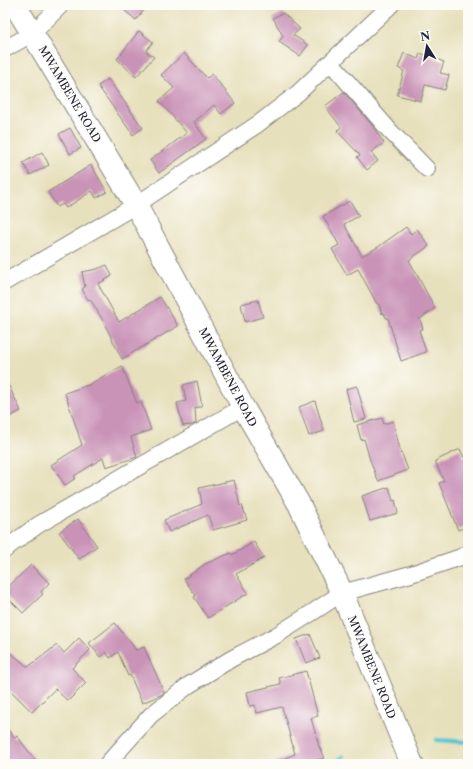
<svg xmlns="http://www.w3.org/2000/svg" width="473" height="769" font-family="'Libre Caslon Text',serif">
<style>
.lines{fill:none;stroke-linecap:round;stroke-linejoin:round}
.stream{stroke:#57c4ce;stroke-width:4.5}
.building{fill:#c992b7}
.street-casing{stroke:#84817c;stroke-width:18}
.secondary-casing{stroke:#84817c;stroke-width:24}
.street{stroke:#fff;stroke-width:16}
.secondary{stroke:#fff;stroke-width:22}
.labels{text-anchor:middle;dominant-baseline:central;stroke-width:3;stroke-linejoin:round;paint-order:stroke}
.street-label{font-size:11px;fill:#22223b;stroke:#fdfcf7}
</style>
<rect width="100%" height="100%" fill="#fdfcf7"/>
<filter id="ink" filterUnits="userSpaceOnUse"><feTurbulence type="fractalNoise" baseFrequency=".025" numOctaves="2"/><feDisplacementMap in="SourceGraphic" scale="8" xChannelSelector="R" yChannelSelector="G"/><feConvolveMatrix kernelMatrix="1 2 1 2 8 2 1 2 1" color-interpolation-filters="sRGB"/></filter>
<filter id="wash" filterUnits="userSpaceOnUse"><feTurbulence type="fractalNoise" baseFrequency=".012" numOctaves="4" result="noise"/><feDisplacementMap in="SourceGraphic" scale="16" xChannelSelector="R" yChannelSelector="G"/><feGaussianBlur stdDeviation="0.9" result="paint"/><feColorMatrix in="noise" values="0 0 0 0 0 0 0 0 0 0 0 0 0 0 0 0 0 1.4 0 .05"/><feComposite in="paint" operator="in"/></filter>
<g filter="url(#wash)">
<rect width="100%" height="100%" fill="#e7e0bc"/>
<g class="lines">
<g class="stream">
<polyline points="436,740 468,742"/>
<polyline points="334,764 343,757"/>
</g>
</g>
<g id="blocks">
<g class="building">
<polygon points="118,5 148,5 136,20"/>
<polygon points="283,13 300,29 293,35 308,45 300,56 279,42 283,36 273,18"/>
<polygon points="139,31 153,42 146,51 154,57 136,77 117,59"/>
<polygon points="184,53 207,78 212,74 235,103 221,114 214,105 194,122 206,139 159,173 150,160 187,133 159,101 174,88 161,75"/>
<polygon points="404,53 418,59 420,53 444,62 440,73 449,75 445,90 425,85 421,101 397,95 404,71 398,68"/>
<polygon points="108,79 143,128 133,135 98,86"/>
<polygon points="344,92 372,125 384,143 371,152 378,161 367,170 357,157 360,155 337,131 341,127 325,106"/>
<polygon points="70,128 81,148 70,154 59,134"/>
<polygon points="42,152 49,165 30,175 23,163"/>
<polygon points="91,165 107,192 96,198 92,191 66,208 63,204 57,207 48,192"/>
<polygon points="350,201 359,216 344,224 362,256 378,247 406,227 411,234 417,229 429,246 409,260 435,308 420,319 423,329 419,330 426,352 401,361 388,318 386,318 384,313 382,314 379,304 377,304 358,269 347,275 332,249 339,245 323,216"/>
<polygon points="107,265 112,276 98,284 119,322 160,297 178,326 122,359 102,319 90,299 88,300 82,289 85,287 82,272 97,269"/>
<polygon points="258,300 263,317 245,322 241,304"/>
<polygon points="122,366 137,403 141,402 151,430 131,437 137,457 106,467 103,458 74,476 76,478 65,485 51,465 82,445 65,393 88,385"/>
<polygon points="5,378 21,411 5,419"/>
<polygon points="197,381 202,406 195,408 196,423 192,425 183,426 177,403 186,401 183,385"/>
<polygon points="357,386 366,419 354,422 346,389"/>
<polygon points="315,401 324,431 309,436 299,407"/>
<polygon points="382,418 384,424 393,421 401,454 402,454 408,470 378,481 370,460 364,439 361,440 357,425"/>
<polygon points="460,449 468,466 468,526 458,530 439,483 444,481 435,461"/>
<polygon points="234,480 240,506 242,505 247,520 213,530 208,515 169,532 164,520 202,504 199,488"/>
<polygon points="389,487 393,501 395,500 398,513 370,521 362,496"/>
<polygon points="78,519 97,546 79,559 59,532"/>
<polygon points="254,542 264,558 236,574 248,593 208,618 194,597 196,596 184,579 205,564 231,553 232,555"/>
<polygon points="31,565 49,583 41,592 43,594 23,613 5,595 5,590"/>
<polygon points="115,623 136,650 144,647 164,692 163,694 142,703 130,675 128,676 118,652 110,658 106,652 100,657 89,643"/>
<polygon points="310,634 320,658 306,663 296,639"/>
<polygon points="79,638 90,650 72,668 86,683 68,701 55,689 32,712 5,685 5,661 11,653 28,667 57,645 64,653"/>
<polygon points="306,671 318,716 311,718 319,746 324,758 309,764 271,764 295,754 282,707 257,713 255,705 250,706 247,692 281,684 279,678"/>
<polygon points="5,726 15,738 17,736 38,764 5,764"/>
</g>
</g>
</g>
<g filter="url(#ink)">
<use href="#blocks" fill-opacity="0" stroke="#84817c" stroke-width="1"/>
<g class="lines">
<g class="street-casing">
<g id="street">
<polyline points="5,49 33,33 61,5"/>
<polyline points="331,63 390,131 427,169"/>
<polyline points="5,282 136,205 258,124 298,93 391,5"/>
<polyline points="5,550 9,546 38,525 243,407"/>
<polyline points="107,764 151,715 189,685 231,659 275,636 310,614 342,593 411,574 461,557 468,553"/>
</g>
</g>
<g class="secondary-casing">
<polyline id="secondary" points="15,5 136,205 243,407 299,504 342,593 412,764"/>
</g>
<use href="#street" class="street"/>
<use href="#secondary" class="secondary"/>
</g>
</g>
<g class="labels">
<g class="street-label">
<text transform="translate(70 94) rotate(59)">MWAMBENE ROAD</text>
<text transform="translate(228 377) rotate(62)">MWAMBENE ROAD</text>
<text transform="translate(372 667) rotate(68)">MWAMBENE ROAD</text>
</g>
</g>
<rect width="473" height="769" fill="none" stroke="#fdfcf7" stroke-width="20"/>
<g transform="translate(427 46) rotate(349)" stroke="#fdfcf7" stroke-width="3" paint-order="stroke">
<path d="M0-3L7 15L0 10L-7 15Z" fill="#22223b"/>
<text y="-6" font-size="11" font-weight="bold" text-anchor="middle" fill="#22223b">N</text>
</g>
</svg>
